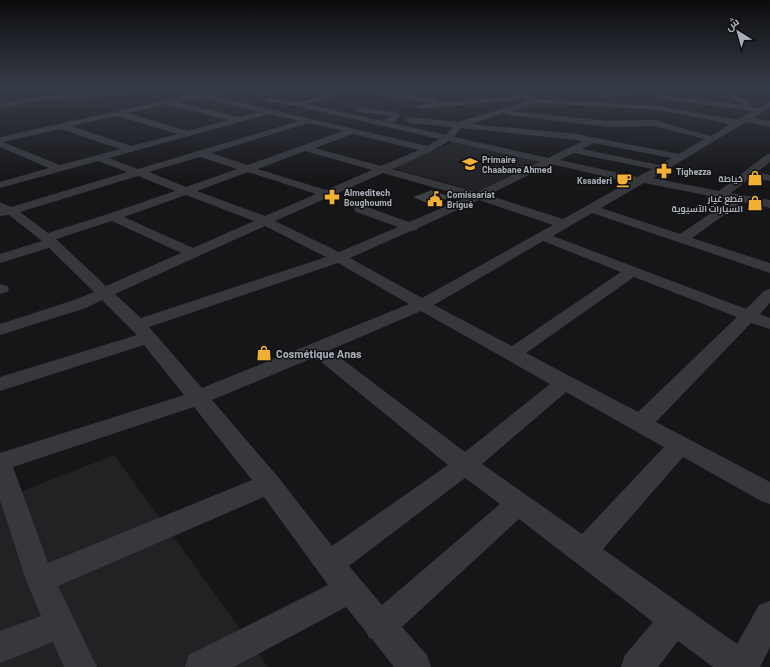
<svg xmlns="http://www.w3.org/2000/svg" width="770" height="667" font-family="Barlow,Cairo,sans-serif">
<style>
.built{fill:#222225}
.building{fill:#404145}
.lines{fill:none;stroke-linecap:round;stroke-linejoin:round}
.minor{fill:#37383d;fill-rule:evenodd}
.labels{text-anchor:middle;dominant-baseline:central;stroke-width:3;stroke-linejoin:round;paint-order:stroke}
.far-poi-label{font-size:9px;font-weight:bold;fill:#a8adb8;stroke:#111113;text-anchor:start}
.poi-label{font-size:11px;font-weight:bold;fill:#a8adb8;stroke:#111113;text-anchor:start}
</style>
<rect width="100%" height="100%" fill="#161618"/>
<g class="built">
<polygon points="455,141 547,160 480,192 392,168"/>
<polygon points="114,455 268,667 0,667 0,500"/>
</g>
<polygon class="building" points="432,190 450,197 432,205 413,197"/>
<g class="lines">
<g class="minor">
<path d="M167 87 202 93 240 87H253L250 89 212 96 428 146 439 139 296 106 270 102 266 100 270 98C279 99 289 102 298 102 318 100 337 87 357 87L438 99 439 101 435 103 518 96 501 87H510L536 99 659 106 737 120 752 111 661 99 657 97 661 95 742 105 715 87H723L751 104 752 107 758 108 770 102V107L753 118 770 121V127L746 122 653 178 719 191 766 155 770 154V162L757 172 770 175V181L750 178 731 193 770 200V208L742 202 692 238 770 263V273L592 213 553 236 746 309 764 291 770 289V303L760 314 770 318V329L751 323 656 422 770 482V504L761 501 683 457 603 549 737 644 759 605 770 601V647L760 667H713L678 641 658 667H621L625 655 653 622 519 519 402 627 427 655 431 667H394L372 639 369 638 367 633 346 607 234 667H185L189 655 328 585 264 497 58 586 97 667H64L53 642 0 663V631L41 616 26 580 0 500V453L184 395 144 345 0 391V377L137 335 102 300 86 308 0 335V324L74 300 94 292 49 248 0 263V254L42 241 9 215 0 216V202L11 207 127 172 98 161 0 188V182L49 168 0 147V137L190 95 167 91 35 101 0 108V104L35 97ZM351 90 435 103 417 105 416 107 420 109 519 100 523 98 528 101 458 122 409 117 405 120 409 123 453 127 446 135 391 123 397 120 400 114 396 112 359 108 355 110 359 112 391 116 382 121 307 104ZM202 98 259 112 238 117 177 102ZM536 103 659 110 730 124 711 136 654 120 608 121 512 111ZM168 104V105L228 120 188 131 127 113ZM504 113 508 115 608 127 654 126 704 139 679 154 576 134 472 124ZM269 114 299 121 138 169 109 158ZM117 116 178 134 131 146 71 126ZM309 123 343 131 248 165 211 153ZM461 128 576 140 583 141 548 158 454 137ZM61 129 120 149 60 165 3 142ZM353 134 419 150 381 166 315 148ZM449 141 540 162 477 192 392 169 432 151ZM594 143 671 158 660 165 582 149ZM305 151 372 170 326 190 258 169ZM574 153 652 169 637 177 560 160ZM200 157 237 169 186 187 149 172ZM551 164 629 182 563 219 488 195ZM248 172 316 194 265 216 197 191ZM383 173 467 197 409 222 364 206H356L354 209 356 212 398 227 339 252 275 221ZM138 176 175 191 108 214 48 233 20 212ZM644 183 730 200 680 234 601 208ZM186 195 254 221 193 248 124 217ZM479 200 553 225 422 298 350 258 411 231 417 230 418 228ZM112 221 181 253 106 286 56 239ZM265 226 326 257 141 318 115 294ZM543 241 621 272 512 346 434 305ZM338 263 409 304 202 388 149 327ZM634 277 737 317 638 412 526 353ZM421 311 550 384 465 452 330 350ZM315 357 448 465 332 546 278 477 212 400ZM566 392 664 447 582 534 482 464ZM194 407 252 480 48 563 13 467ZM465 478 500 504 382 605 349 566Z"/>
<polygon points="284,87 295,87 259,97 255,95"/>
<polygon points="759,87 770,88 770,93"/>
<polygon points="560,89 629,91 633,93 629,95 563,93 559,91"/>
<polygon points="0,284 7,286 9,289 7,292 0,294"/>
</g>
</g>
<linearGradient id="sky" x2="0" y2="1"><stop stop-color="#0c0c0d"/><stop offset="0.48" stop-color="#363c48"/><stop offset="1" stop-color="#363c48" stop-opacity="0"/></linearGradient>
<rect width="770" height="180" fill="url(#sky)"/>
<defs>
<g id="school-bare" transform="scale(1.2)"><path d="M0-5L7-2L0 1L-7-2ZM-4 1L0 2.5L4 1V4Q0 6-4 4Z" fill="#f2b134" stroke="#111113" stroke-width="2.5" paint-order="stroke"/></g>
<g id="pharmacy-bare" transform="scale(1.2)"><path d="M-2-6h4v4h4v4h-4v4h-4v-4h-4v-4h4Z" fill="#f2b134" stroke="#111113" stroke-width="2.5" paint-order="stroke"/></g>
<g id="shop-bare" transform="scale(1.2)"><path d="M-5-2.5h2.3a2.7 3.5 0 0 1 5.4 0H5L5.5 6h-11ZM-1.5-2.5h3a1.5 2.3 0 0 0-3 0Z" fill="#f2b134" stroke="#111113" stroke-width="2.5" paint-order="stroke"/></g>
<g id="cafe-bare" transform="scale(1.2)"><path d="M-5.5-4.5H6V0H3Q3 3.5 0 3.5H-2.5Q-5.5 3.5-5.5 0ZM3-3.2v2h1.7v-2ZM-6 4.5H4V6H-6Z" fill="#f2b134" stroke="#111113" stroke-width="2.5" paint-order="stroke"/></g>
<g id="civic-bare" transform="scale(1.2)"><path d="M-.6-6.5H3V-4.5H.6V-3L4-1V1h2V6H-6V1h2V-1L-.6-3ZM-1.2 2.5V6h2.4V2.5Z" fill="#f2b134" stroke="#111113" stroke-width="2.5" paint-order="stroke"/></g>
</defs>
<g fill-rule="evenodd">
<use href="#school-bare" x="470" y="164"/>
<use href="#pharmacy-bare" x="664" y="171"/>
<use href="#shop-bare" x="755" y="178"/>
<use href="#cafe-bare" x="624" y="180"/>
<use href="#pharmacy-bare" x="332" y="197"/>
<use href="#civic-bare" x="435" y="199"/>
<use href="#shop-bare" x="755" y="203"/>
<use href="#shop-bare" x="264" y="353"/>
</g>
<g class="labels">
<g class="far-poi-label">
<text x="482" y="159">Primaire<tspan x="482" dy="10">Chaabane Ahmed</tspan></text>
<text x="676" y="171">Tighezza</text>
<text x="743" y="178" text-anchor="end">خياطة</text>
<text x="612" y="180" text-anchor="end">Kssaderi</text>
<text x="344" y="192">Almeditech<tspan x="344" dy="10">Boughoumd</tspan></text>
<text x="447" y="194">Comissariat<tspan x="447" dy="10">Brigué</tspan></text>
<text x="743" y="198" text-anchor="end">قطع غيار<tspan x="743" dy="10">السيارات الآسيوية</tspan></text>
</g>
<g class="poi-label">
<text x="276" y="353">Cosmétique Anas</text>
</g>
</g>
<g transform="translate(738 32) rotate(323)" stroke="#111113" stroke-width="3" paint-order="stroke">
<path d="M0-3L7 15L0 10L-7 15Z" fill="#a8adb8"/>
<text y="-6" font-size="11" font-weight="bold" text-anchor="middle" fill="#a8adb8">ش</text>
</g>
</svg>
